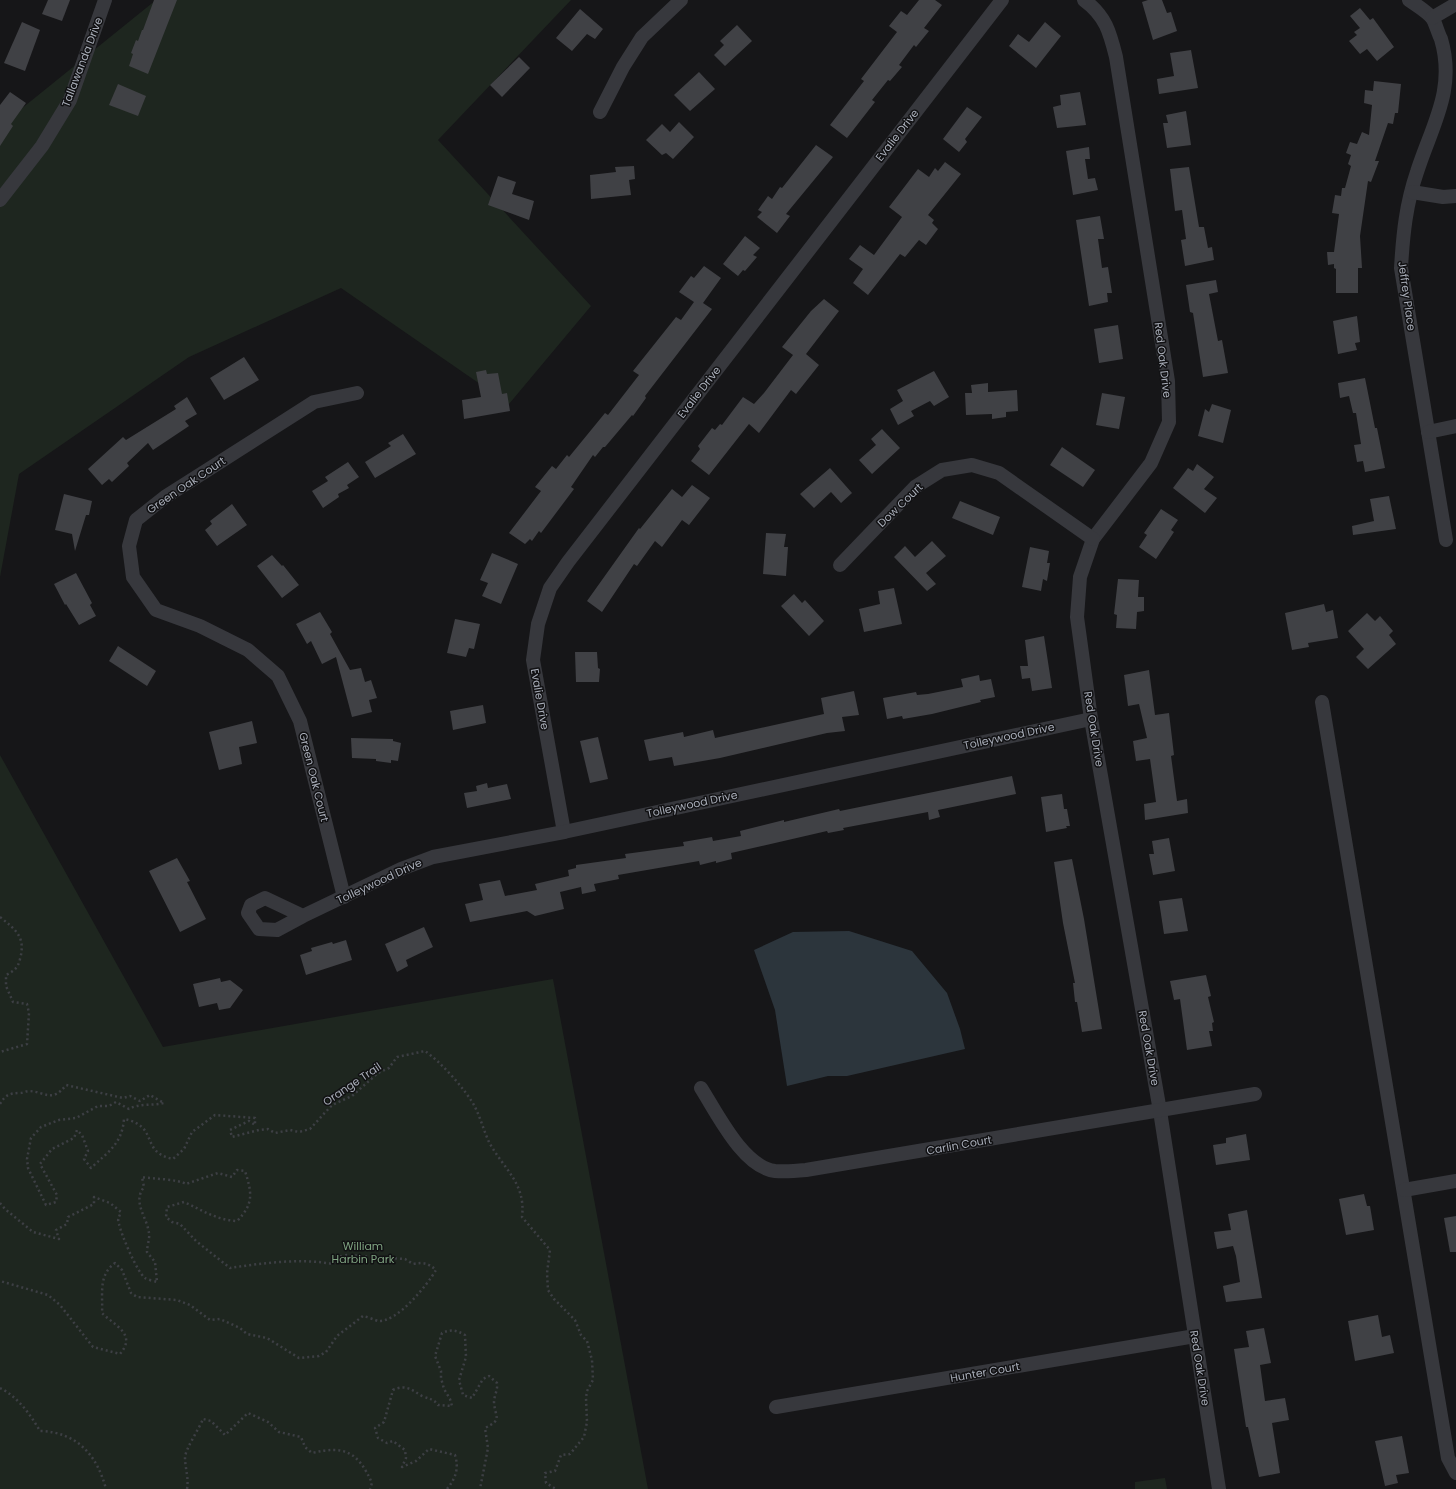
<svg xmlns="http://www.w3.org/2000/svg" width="1456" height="1489" font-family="Poppins,sans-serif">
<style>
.green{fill:#1e261f}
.water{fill:#2c353c}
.building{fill:#404145}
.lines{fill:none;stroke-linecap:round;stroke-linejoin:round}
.path{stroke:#3d3f44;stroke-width:2.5;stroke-dasharray:2 3;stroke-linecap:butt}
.street{stroke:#37383d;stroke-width:14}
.labels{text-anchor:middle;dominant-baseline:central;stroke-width:3;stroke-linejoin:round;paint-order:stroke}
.street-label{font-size:11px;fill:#a8adb8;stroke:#111113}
.park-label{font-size:11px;fill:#7fa381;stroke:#111113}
</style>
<rect width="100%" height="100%" fill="#161618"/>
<g class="green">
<polygon points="156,0 571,0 438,140 591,306 509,404 341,288 189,357 19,474 0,577 0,126"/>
<polygon points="0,755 163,1047 553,979 648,1489 0,1489"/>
<polygon points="1165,1478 1167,1489 1135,1489 1135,1482"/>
</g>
<polygon class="water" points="849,931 912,951 947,993 960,1029 965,1049 847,1076 828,1076 787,1086 775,1010 754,950 793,932"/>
<g class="building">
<polygon points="48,0 70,0 62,21 42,14"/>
<polygon points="154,0 177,0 148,74 129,66 133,54 131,53 136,40 138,41 142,30 143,30"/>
<polygon points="919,0 935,0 942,5 924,28 929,31 916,47 914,45 899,65 902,67 890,81 888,80 872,100 875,102 847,138 830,125 864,81 861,79 897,32 889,26 901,11 907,15"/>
<polygon points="1148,0 1162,0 1167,13 1171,12 1177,31 1153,40 1142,2"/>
<polygon points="1360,8 1370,20 1373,18 1394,47 1377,61 1367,49 1360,54 1349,41 1357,35 1354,32 1360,28 1350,16"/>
<polygon points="580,9 603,29 595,39 587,34 572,51 556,38"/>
<polygon points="22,22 40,30 25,71 4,63"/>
<polygon points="1045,22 1061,36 1036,68 1009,46 1018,34 1029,42"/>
<polygon points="737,25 752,41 725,66 714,55 724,45 720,41"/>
<polygon points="1191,50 1198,88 1159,94 1157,79 1174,76 1170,53"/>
<polygon points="519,57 530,68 502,97 490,85"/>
<polygon points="699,72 715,89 690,111 674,95"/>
<polygon points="1374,81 1401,84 1398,113 1395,113 1393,124 1388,123 1375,161 1379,161 1371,182 1368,181 1360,236 1362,268 1358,268 1358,293 1336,293 1336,269 1334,268 1334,264 1328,265 1327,252 1334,252 1339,214 1332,213 1335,195 1341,196 1342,188 1345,188 1351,166 1348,164 1351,155 1346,153 1350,142 1357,144 1362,132 1369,135 1372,105 1364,103 1365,90 1373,91"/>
<polygon points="118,84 146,96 138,116 109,105"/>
<polygon points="10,92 26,103 11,124 13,126 0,146 0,105"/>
<polygon points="1080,92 1086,125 1057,128 1053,107 1061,105 1060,95"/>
<polygon points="967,107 982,117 965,139 967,142 959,152 943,139"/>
<polygon points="1186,111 1191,145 1167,148 1163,123 1168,123 1166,115"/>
<polygon points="679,122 694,137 673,159 666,153 662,155 646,140 662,124 670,132"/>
<polygon points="816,145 833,157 786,214 790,216 777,233 757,217 762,212 758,210 768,196 772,199 780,187 782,188"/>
<polygon points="1089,147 1090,159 1085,159 1088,179 1095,178 1098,190 1073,195 1066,151"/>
<polygon points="945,162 961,174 928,215 934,220 932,223 938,229 926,245 919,240 905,257 900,254 868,295 853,283 863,269 849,259 860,245 874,255 902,217 889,207 899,194 918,169 929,177 935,168 938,171"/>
<polygon points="634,166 635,179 629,180 631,195 591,199 590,175 616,172 615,167"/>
<polygon points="1189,167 1199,227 1204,227 1208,248 1212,247 1214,260 1185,266 1181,240 1186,239 1182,210 1175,211 1170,169"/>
<polygon points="498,176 516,182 512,194 534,201 529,220 488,205"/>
<polygon points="1100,216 1104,239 1098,239 1102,268 1108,267 1112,293 1107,293 1108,302 1089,306 1076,220"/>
<polygon points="745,236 760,248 753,255 757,257 745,271 743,270 738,276 723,264"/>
<polygon points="704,266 721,278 703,303 712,309 645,396 646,398 633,416 632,415 605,447 603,447 595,457 593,455 571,487 574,489 541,533 539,531 532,541 530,539 525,544 509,533 541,491 535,487 552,466 556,469 567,455 569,457 605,413 608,415 639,375 633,371 676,317 681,320 694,302 679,292 691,276 694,278"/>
<polygon points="1216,280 1218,292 1209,294 1218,341 1222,340 1228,373 1203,377 1193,313 1190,312 1186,285"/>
<polygon points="824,299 839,311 806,354 819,365 796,394 791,390 759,433 749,424 709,475 691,461 700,449 698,446 712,428 715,430 720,424 722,425 743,397 754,404 764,393 793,355 782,347 811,311"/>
<polygon points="1357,316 1360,342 1355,343 1357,350 1338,354 1333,321"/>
<polygon points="1118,325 1123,359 1099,363 1094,329"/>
<polygon points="244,357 259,380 224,400 210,378"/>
<polygon points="486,370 487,374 498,373 502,394 507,393 510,411 464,419 462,400 481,397 476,372"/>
<polygon points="934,371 949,397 934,406 930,401 911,411 914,416 898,425 890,409 903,401 897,390"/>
<polygon points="1365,378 1375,428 1377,428 1385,468 1365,472 1363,461 1357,462 1354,445 1361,444 1356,413 1353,413 1349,396 1340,398 1338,383"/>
<polygon points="988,383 988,392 1017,390 1018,411 1006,412 1006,417 992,419 992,414 966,415 965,393 972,393 971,385"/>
<polygon points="1102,393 1125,397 1119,429 1096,425"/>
<polygon points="187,397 197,414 185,421 189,426 153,450 148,443 127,463 129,466 112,482 109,479 102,485 88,469 123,437 126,440 176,409 174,406"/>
<polygon points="1212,404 1231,410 1223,443 1198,436 1205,409 1209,412"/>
<polygon points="882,429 900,448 872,474 859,460 876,445 871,439"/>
<polygon points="403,434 416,454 375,478 365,462 391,446 388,443"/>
<polygon points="1062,447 1095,470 1083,487 1050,465"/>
<polygon points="348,462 359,477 347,485 349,488 338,494 339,497 323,508 312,491 328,481 325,477"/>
<polygon points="1197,464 1214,477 1204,489 1217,498 1205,513 1173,488 1188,468 1193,471"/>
<polygon points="830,468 852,493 841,503 831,492 814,508 800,494"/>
<polygon points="692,485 710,498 689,525 682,520 662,547 655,541 637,566 634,564 602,612 587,601 639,528 640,529 672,489 682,497"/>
<polygon points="64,494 92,501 89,515 86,515 75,551 72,534 55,530"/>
<polygon points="1389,496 1396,529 1353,535 1352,526 1374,521 1370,499"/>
<polygon points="960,501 1000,517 993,535 952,518"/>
<polygon points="232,504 247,525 217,546 205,530 212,524 210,521"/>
<polygon points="1161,509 1178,520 1171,530 1174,532 1156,559 1139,547 1147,535 1144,533"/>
<polygon points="766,533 786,534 784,547 788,547 786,576 763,574"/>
<polygon points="932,541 946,556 926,573 936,584 927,591 894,557 905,546 915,557"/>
<polygon points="1030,547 1049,551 1047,563 1050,563 1047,581 1043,579 1041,591 1022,587"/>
<polygon points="492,553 518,564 501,604 482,596 488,583 480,580"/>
<polygon points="272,555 282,566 283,565 299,585 282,598 257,566"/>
<polygon points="76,573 92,603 90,605 96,616 79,625 66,604 65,605 54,584"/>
<polygon points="1118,579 1139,580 1138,597 1144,597 1144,611 1137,612 1136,629 1116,628 1117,615 1114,614"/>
<polygon points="894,588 902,624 864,632 859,609 880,604 878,591"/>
<polygon points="794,594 802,603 805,600 824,621 809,636 781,606"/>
<polygon points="1324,604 1326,612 1333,610 1338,638 1308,643 1309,647 1292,650 1285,613"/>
<polygon points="320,612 332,632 330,634 350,670 361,668 365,682 371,680 377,698 369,700 372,712 352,717 336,657 322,664 311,641 307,644 296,624"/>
<polygon points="1367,613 1375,621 1380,616 1393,631 1389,635 1396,644 1368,669 1356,657 1364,649 1348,631"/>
<polygon points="455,619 480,624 474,649 469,648 466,657 447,653"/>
<polygon points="1044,636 1052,688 1032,691 1030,678 1022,679 1020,666 1028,666 1025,640"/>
<polygon points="118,646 156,671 147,686 109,661"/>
<polygon points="575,652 597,652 598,668 600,669 599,682 576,682"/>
<polygon points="1149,670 1155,715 1169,713 1174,755 1171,756 1177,801 1187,799 1188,813 1145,820 1144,804 1156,802 1150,759 1136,761 1133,741 1147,738 1139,704 1128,706 1124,675"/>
<polygon points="979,675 980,681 991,679 995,697 980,700 981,702 932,714 903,719 902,716 887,719 883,698 916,692 917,695 928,694 963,687 961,679"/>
<polygon points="854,691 859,715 842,717 845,731 827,733 720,758 674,766 672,757 649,761 644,740 683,732 684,737 713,730 715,738 824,714 821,698"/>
<polygon points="483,705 486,723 453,730 450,711"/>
<polygon points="252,721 257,743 239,747 242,764 219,770 209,732"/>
<polygon points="598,737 608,779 590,783 580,741"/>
<polygon points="351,738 393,739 393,741 401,743 398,761 391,760 391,763 376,761 376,759 352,758"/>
<polygon points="1012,776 1016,794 938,810 940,817 929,820 928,812 843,828 844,830 828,833 827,831 731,853 732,859 716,863 716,861 700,865 699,861 618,875 619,879 594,884 596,891 582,894 581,887 560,892 564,909 535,916 527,911 470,922 465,904 483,900 479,884 500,880 505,896 537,890 535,884 569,876 568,870 576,868 576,865 626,858 625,854 684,846 683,842 712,837 713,841 741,836 740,831 784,820 784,822 839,809 840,811"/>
<polygon points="487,783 488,788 507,784 511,799 467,808 464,793 477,791 476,786"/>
<polygon points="1062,794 1064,809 1067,809 1070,826 1066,826 1067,828 1046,832 1041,797"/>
<polygon points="1169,838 1175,871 1153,875 1149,854 1154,854 1152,841"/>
<polygon points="177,858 190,881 187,882 206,919 180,932 149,871"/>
<polygon points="1072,859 1084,919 1102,1029 1082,1032 1077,1002 1075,1002 1073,983 1075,983 1063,923 1054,862"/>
<polygon points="1182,898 1188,931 1164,934 1159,901"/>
<polygon points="424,927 433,947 406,960 408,966 397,972 385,944"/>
<polygon points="346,940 352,960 306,975 300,955 312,951 311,948 332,942 333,944"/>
<polygon points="1206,975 1211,996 1208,997 1214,1022 1212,1023 1213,1031 1209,1031 1212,1046 1187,1050 1180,999 1174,1000 1170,981"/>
<polygon points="220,978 221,982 230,980 243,990 230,1008 219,1010 217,1003 199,1007 193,984"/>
<polygon points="1246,1134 1250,1160 1216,1165 1213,1145 1226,1143 1226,1138"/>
<polygon points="1364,1194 1367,1206 1370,1206 1374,1230 1346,1235 1339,1199"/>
<polygon points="1247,1210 1262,1298 1226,1302 1223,1286 1240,1282 1236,1256 1233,1246 1217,1249 1214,1232 1231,1230 1228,1214"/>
<polygon points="1456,1216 1456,1252 1450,1252 1444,1218"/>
<polygon points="1378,1315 1382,1337 1390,1335 1394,1353 1355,1361 1348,1321"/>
<polygon points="1264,1328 1271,1363 1260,1365 1265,1401 1285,1398 1289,1420 1272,1423 1280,1473 1259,1477 1248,1427 1246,1427 1234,1349 1249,1347 1246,1331"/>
<polygon points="1402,1436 1409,1473 1396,1475 1398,1483 1385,1486 1375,1441"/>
</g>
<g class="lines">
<g class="path">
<path d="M0 917C16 930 26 937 20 959 18 968 14 971 6 975V986L13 1002 27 1004 29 1013 27 1044 0 1052"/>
<path d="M0 1104C5 1095 10 1093 20 1093 23 1093 26 1091 29 1091 46 1092 52 1103 66 1085L123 1098 130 1096 140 1101 150 1095 164 1103C152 1106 139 1103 129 1109L116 1102 109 1106H98L76 1118 59 1120 41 1127 31 1138 27 1159 28 1168 46 1205 56 1202 57 1195 40 1164 52 1149 74 1138 77 1130 82 1135 88 1151 84 1159 91 1168C108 1152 122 1144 124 1119 160 1126 139 1152 173 1159L184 1149 192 1132 215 1115 255 1118V1125L249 1121 230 1130 232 1137 259 1130 268 1129 275 1133 290 1130 299 1132 310 1129 332 1105 352 1096 378 1073 389 1068 397 1057 425 1051C441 1062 466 1090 475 1107 481 1119 484 1132 490 1144 505 1170 526 1184 522 1217L550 1250 547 1273 548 1290 554 1299 575 1320 581 1335 587 1341 592 1360 593 1380 587 1391 586 1398 587 1422 584 1437 570 1454 561 1455 555 1471 545 1473 546 1483 556 1489"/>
<path d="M0 1203 5 1209 33 1232 59 1239 56 1230 67 1224 68 1217 94 1204V1197L110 1203 121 1212C119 1217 117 1220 119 1224 121 1234 137 1272 145 1278 148 1280 154 1281 157 1282L155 1262 147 1252C147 1246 150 1238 149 1233 147 1217 132 1202 144 1187L142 1177C153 1179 178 1179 186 1184L218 1173 232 1177 237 1170 245 1171C252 1193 254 1204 237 1221 216 1220 202 1210 184 1202L167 1207 166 1217 172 1222 180 1224 196 1241 230 1268C263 1263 300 1258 333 1264L338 1257 347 1255 405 1259 413 1264C423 1262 428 1263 436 1270 428 1284 397 1323 378 1321 375 1320 368 1317 363 1316L337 1336 326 1352 319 1356 299 1358 267 1338 247 1334 240 1328 220 1319 210 1320 190 1305 177 1300 137 1297 131 1293 122 1270 115 1263C98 1275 103 1294 102 1313 115 1326 137 1334 120 1354L93 1347 60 1305 48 1295 0 1281"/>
<path d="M0 1388C18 1397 30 1414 40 1431 77 1432 97 1455 106 1489"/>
<path d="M187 1489C189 1478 185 1468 185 1457 186 1448 199 1429 203 1419L211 1421 225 1435 248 1413 268 1422 279 1432 301 1437 305 1447 312 1453C345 1445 358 1452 372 1483L370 1489"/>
<path d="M447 1489C456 1478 459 1468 455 1455L429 1449 416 1461 402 1467 406 1458 405 1450 393 1441 387 1443 378 1438 375 1428 384 1422 393 1390C406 1384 412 1390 422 1396 429 1399 434 1399 438 1405L452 1406 450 1399 444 1389 441 1378V1371L435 1356 442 1333C451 1329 456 1330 465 1335L466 1357 459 1380 463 1395 472 1398 483 1379 489 1376 497 1383C498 1390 494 1396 494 1402 495 1418 503 1419 485 1428L488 1448 480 1489"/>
</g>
<g class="street">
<path d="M1084 0C1106 16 1110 33 1116 57L1168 381 1169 422 1151 463 1093 539 1080 577 1077 617 1091 719 1160 1111 1219 1489"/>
<path d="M1409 0C1416 5 1428 12 1433 19 1436 25 1438 33 1441 39 1456 90 1432 125 1417 172 1406 204 1403 234 1401 268L1446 540"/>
<polyline points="1432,18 1456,4"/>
<polyline points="600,112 623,67 642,37 681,0"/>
<polyline points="1412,192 1443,197 1456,196"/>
<polyline points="0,200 42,146 70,100 105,0"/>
<polyline points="1428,432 1456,426"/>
<polyline points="840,565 915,487 942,470 972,465 999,473 1093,539"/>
<polyline points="1322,702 1448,1458 1456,1473"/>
<polyline points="564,832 533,660 538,624 550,588 568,562 1002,0"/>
<polyline points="344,897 300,721 278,676 248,650 200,626 156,610 133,577 129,546 136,520 165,497 314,402 357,393"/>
<polyline points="303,916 277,930 259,929 248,913 251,905 265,898 303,916 401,869 433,857 564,832 1091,719"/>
<path d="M701 1088C717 1113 743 1167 775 1171 785 1172 796 1171 806 1170L1255 1094"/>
<polyline points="1404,1190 1456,1181"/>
<polyline points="776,1407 1195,1336"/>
</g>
</g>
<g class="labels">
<g class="street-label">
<text transform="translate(82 62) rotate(-69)">Tallawanda Drive</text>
<text transform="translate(897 135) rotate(-52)">Evalie Drive</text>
<text transform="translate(1407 296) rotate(82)">Jeffrey Place</text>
<text transform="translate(1163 360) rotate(83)">Red Oak Drive</text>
<text transform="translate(699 392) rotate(-52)">Evalie Drive</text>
<text transform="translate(186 485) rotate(-34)">Green Oak Court</text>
<text transform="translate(900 505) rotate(-44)">Dow Court</text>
<text transform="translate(540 699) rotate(80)">Evalie Drive</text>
<text transform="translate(1094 729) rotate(81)">Red Oak Drive</text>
<text transform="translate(1009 736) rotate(-12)">Tolleywood Drive</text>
<text transform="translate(314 777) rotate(76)">Green Oak Court</text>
<text transform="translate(692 804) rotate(-12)">Tolleywood Drive</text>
<text transform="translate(379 881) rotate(-25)">Tolleywood Drive</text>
<text transform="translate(1149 1048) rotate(80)">Red Oak Drive</text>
<text transform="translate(352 1084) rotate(-34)">Orange Trail</text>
<text transform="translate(959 1145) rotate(-10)">Carlin Court</text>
<text transform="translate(1200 1368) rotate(81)">Red Oak Drive</text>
<text transform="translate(985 1372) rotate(-10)">Hunter Court</text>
</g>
<g class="park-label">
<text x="363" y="1246">William<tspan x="363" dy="13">Harbin Park</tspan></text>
</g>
</g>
</svg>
